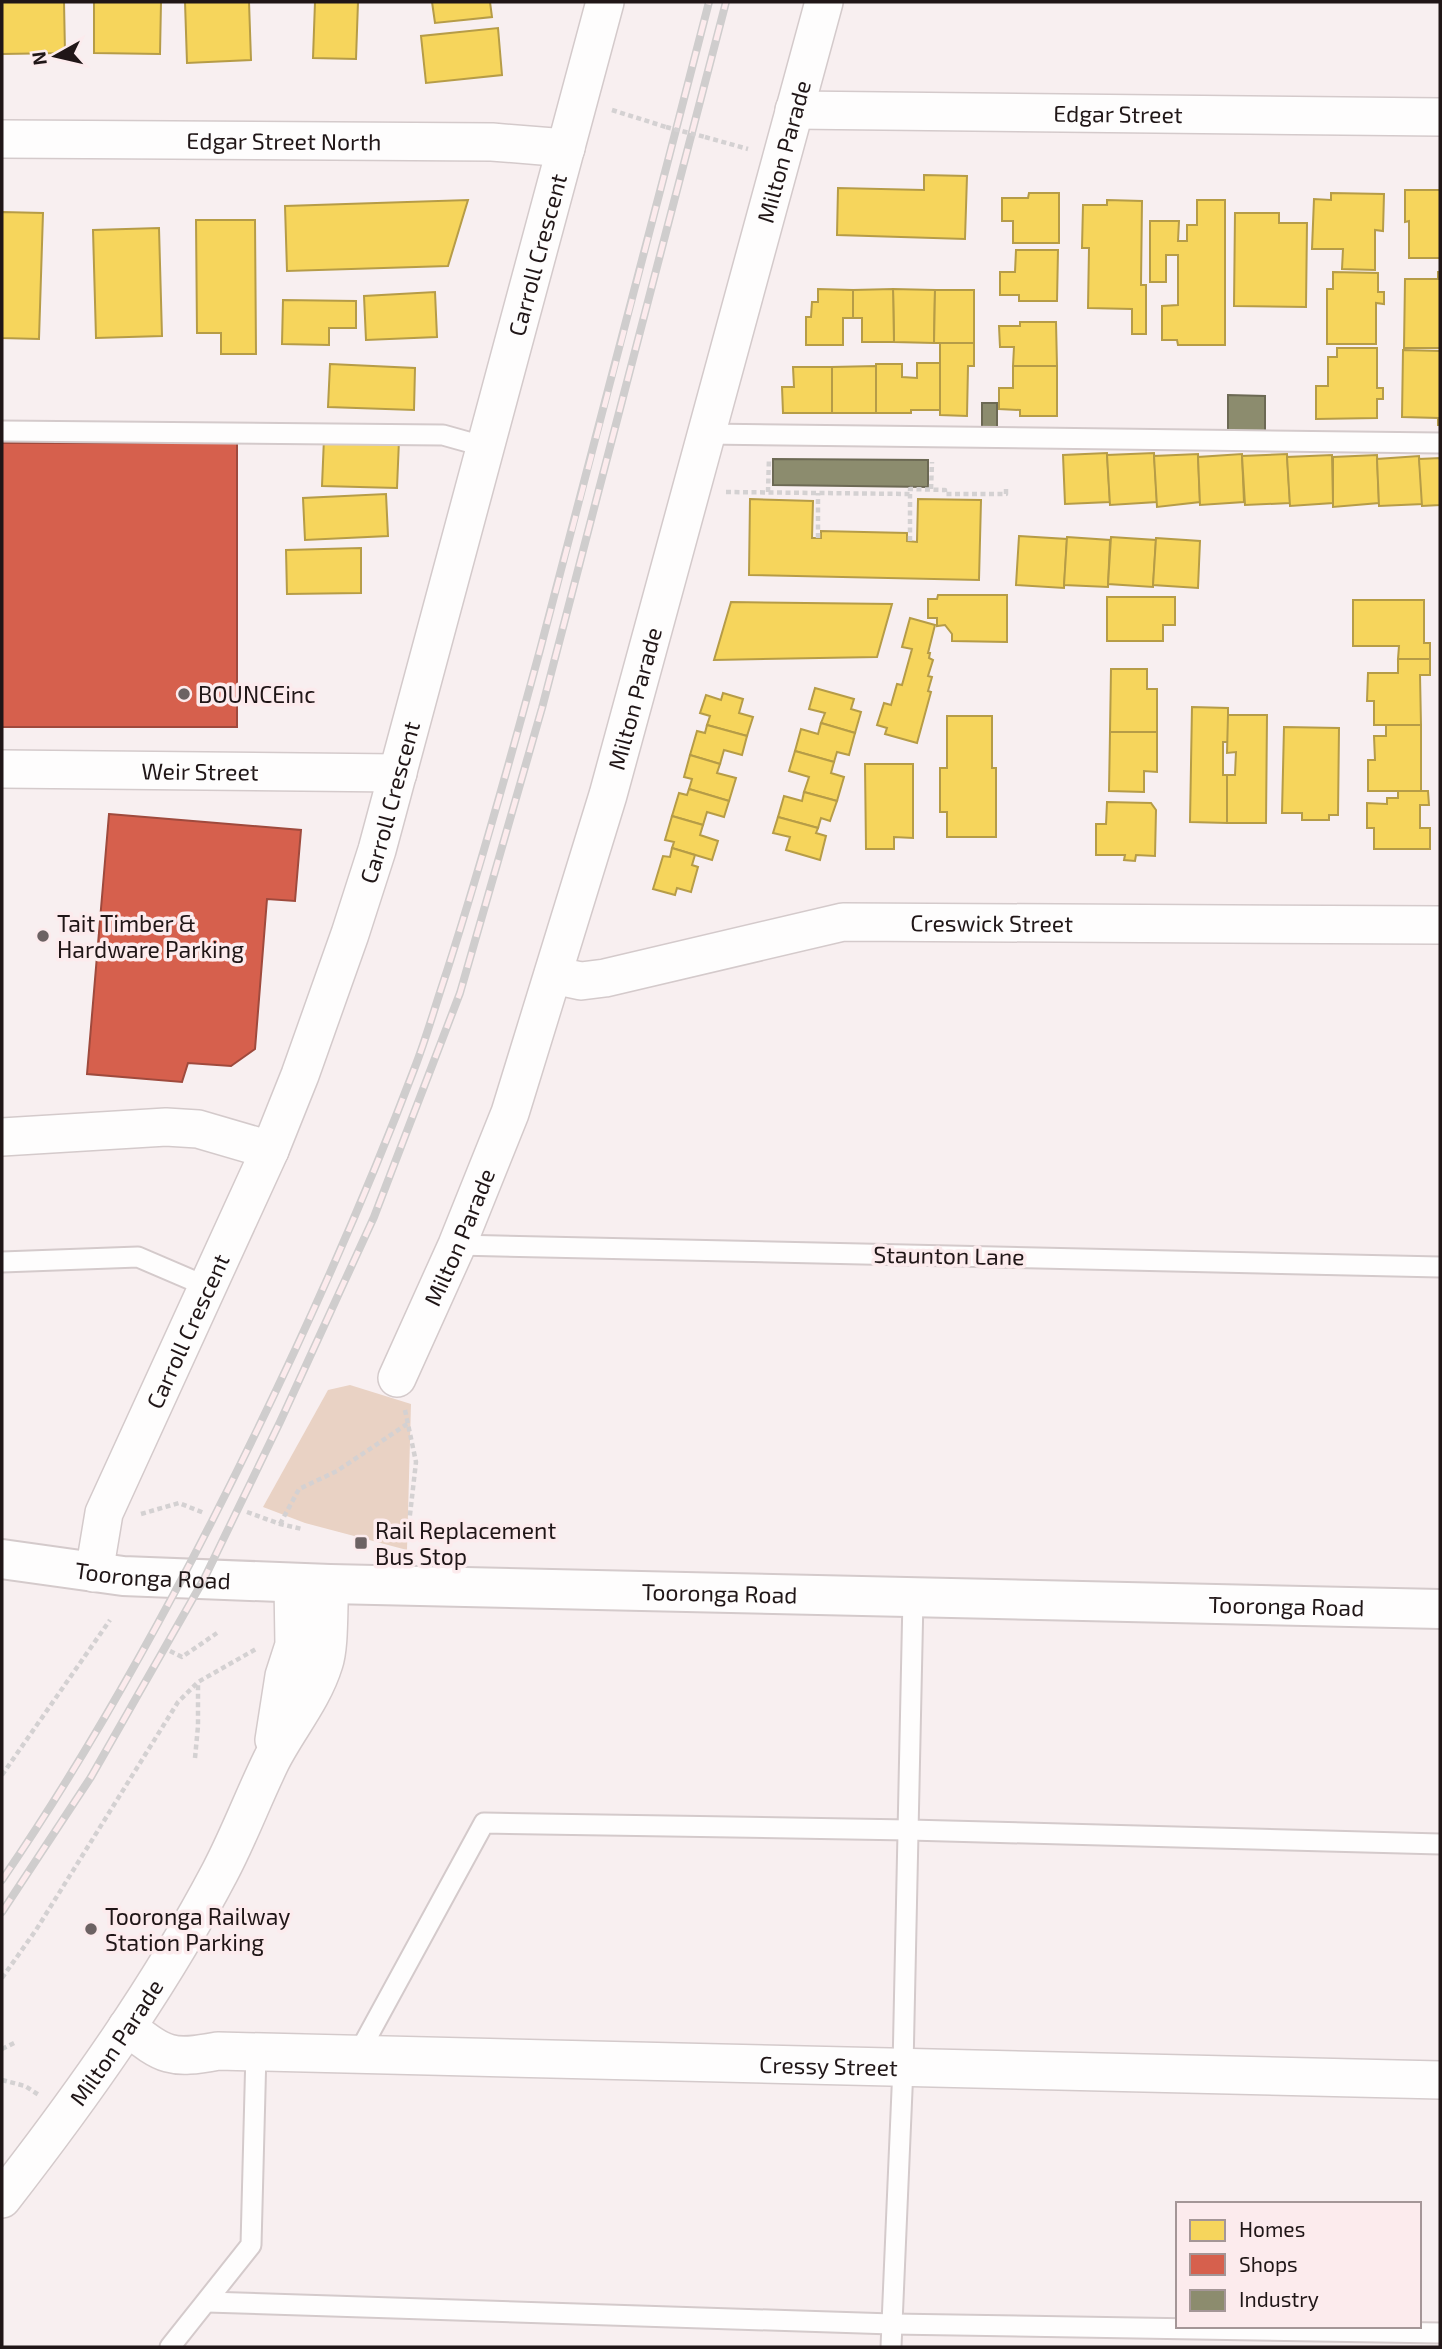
<svg xmlns="http://www.w3.org/2000/svg" width="1442" height="2349" font-family="'Exo 2',sans-serif">
<style>
.green{fill:#e9d2c4}
.homes{fill:#f6d55c;stroke:#b69c47;stroke-width:2}
.shops{fill:#d6604d;stroke:#9f4a3d;stroke-width:2}
.industry{fill:#8c8c6e;stroke:#6c6954;stroke-width:2}
.lines{fill:none;stroke-linecap:round;stroke-linejoin:round}
.lane-casing{stroke:#d4cacb;stroke-width:23}
.street-casing{stroke:#d4cacb;stroke-width:40}
.secondary-casing{stroke:#d4cacb;stroke-width:42}
.path{stroke:#d4d1d2;stroke-width:4.5;stroke-dasharray:5 3.5;stroke-linecap:butt}
.lane{stroke:#fefdfd;stroke-width:19}
.street{stroke:#fefdfd;stroke-width:37}
.secondary{stroke:#fefdfd;stroke-width:38}
.rail-casing{stroke:#cfcdcd;stroke-width:8}
.rail{stroke:#fcebed;stroke-width:5;stroke-dasharray:16;stroke-linecap:butt}
.path-bridge{stroke:#d4d1d2;stroke-width:4.5;stroke-dasharray:5 3.5;stroke-linecap:butt}
.poi-dot{fill:#6c6263;stroke:#fcebed;stroke-width:2.5}
.labels{text-anchor:middle;dominant-baseline:central;stroke-width:7;stroke-linejoin:round;paint-order:stroke}
.street-label{font-size:23px;fill:#201617;stroke:#fcebed}
.poi-label{font-size:23px;fill:#201617;stroke:#fcebed;text-anchor:start}
</style>
<rect width="100%" height="100%" fill="#f8eff0"/>
<polygon class="green" points="350,1385 411,1404 407,1550 305,1523 263,1507 328,1390"/>
<g class="homes">
<polygon points="2,2 64,2 65,53 2,54"/>
<polygon points="94,2 161,2 160,54 94,53"/>
<polygon points="185,2 249,2 251,60 187,63"/>
<polygon points="315,2 358,2 356,59 313,58"/>
<polygon points="432,2 490,2 492,17 435,23"/>
<polygon points="498,28 502,75 426,83 421,36"/>
<polygon points="924,175 967,176 965,239 837,235 838,188 924,190"/>
<polygon points="1405,190 1440,190 1440,258 1409,258 1409,221 1405,222"/>
<polygon points="1029,193 1059,193 1059,243 1013,243 1013,221 1002,221 1002,198 1028,198"/>
<polygon points="1331,193 1384,194 1383,231 1375,230 1375,270 1342,269 1343,249 1312,249 1314,199 1331,200"/>
<polygon points="468,200 448,266 287,271 285,206"/>
<polygon points="1107,200 1142,201 1141,285 1146,285 1146,334 1132,334 1132,309 1088,308 1089,248 1082,248 1083,205 1107,205"/>
<polygon points="1197,200 1225,200 1225,345 1178,345 1177,340 1162,340 1162,306 1178,305 1178,255 1166,255 1166,282 1150,282 1150,221 1179,221 1178,241 1187,241 1187,225 1197,225"/>
<polygon points="2,212 43,213 39,339 2,338"/>
<polygon points="1235,213 1279,213 1279,223 1307,223 1306,307 1234,306"/>
<polygon points="196,220 255,220 256,354 221,354 221,333 197,333"/>
<polygon points="159,228 162,336 96,338 93,230"/>
<polygon points="1016,250 1058,250 1057,301 1019,301 1019,295 1000,295 1000,272 1015,272"/>
<polygon points="1333,272 1378,273 1378,292 1384,292 1384,304 1376,303 1376,344 1327,344 1327,289 1333,289"/>
<polygon points="1438,272 1440,272 1440,348 1404,348 1405,279 1438,279"/>
<polygon points="818,289 853,290 853,318 843,318 843,345 806,345 806,317 811,317 812,302 818,302"/>
<polygon points="893,289 935,290 934,343 894,342"/>
<polygon points="893,289 894,342 862,342 862,318 853,318 853,290"/>
<polygon points="935,290 974,290 974,343 934,343"/>
<polygon points="435,292 437,337 366,340 364,296"/>
<polygon points="283,300 356,301 356,328 329,328 329,345 282,344"/>
<polygon points="1020,322 1056,322 1057,366 1013,366 1014,347 1000,347 999,326 1020,326"/>
<polygon points="940,343 974,343 974,366 968,366 967,416 940,415"/>
<polygon points="1337,348 1377,348 1377,388 1383,388 1383,399 1377,399 1377,418 1316,419 1316,386 1328,386 1328,357 1337,357"/>
<polygon points="1403,350 1440,351 1440,425 1438,425 1438,418 1402,417"/>
<polygon points="917,363 940,363 940,410 911,410 911,413 876,413 876,364 902,364 902,377 917,378"/>
<polygon points="330,364 415,368 414,410 328,407"/>
<polygon points="876,366 876,413 832,413 832,367"/>
<polygon points="1013,366 1057,366 1057,416 1020,416 1020,410 999,409 999,388 1013,388"/>
<polygon points="793,367 832,367 832,413 783,413 782,387 794,387"/>
<polygon points="324,438 399,440 397,488 322,486"/>
<polygon points="1107,453 1110,502 1065,504 1063,455"/>
<polygon points="1154,453 1157,502 1110,505 1107,455"/>
<polygon points="1198,454 1200,502 1157,507 1154,456"/>
<polygon points="1242,454 1244,502 1200,505 1198,457"/>
<polygon points="1287,454 1290,503 1245,505 1242,456"/>
<polygon points="1332,455 1333,503 1290,506 1287,457"/>
<polygon points="1377,455 1379,503 1333,507 1333,457"/>
<polygon points="1419,456 1423,504 1379,506 1377,459"/>
<polygon points="1440,458 1440,505 1422,506 1419,459"/>
<polygon points="386,494 388,536 305,540 303,498"/>
<polygon points="750,499 813,501 812,538 821,538 821,531 907,533 907,541 917,542 918,499 981,500 979,580 749,575"/>
<polygon points="1019,536 1067,539 1064,588 1016,585"/>
<polygon points="1067,537 1110,540 1108,587 1064,585"/>
<polygon points="1111,537 1156,540 1153,587 1108,584"/>
<polygon points="1156,538 1200,541 1198,588 1153,585"/>
<polygon points="361,548 361,593 287,594 286,550"/>
<polygon points="938,595 1007,595 1007,642 952,641 952,634 945,625 937,626 937,618 928,618 928,599 937,599"/>
<polygon points="1107,597 1175,597 1175,625 1163,625 1163,641 1107,641"/>
<polygon points="1353,600 1424,600 1424,643 1430,643 1430,659 1398,659 1399,646 1353,646"/>
<polygon points="731,602 892,604 877,657 714,660"/>
<polygon points="910,618 935,625 928,653 930,653 929,658 933,660 928,676 932,677 928,691 931,692 917,743 885,734 887,728 877,725 884,703 891,705 897,684 902,685 912,649 902,647"/>
<polygon points="1398,659 1430,659 1430,675 1420,675 1421,725 1374,725 1374,701 1367,701 1368,673 1398,673"/>
<polygon points="1111,669 1147,669 1147,689 1157,689 1157,732 1110,732"/>
<polygon points="815,688 854,699 851,709 861,712 855,733 821,723 825,713 809,709"/>
<polygon points="723,693 743,699 739,713 753,717 747,736 707,725 710,716 700,713 706,695 721,700"/>
<polygon points="1192,707 1228,708 1228,742 1223,742 1223,775 1227,775 1227,823 1190,822"/>
<polygon points="1228,715 1267,715 1266,823 1227,823 1227,775 1235,775 1236,752 1227,753"/>
<polygon points="947,716 992,716 992,768 996,768 996,837 947,837 947,812 940,812 940,768 947,768"/>
<polygon points="821,723 855,733 849,755 837,752 834,762 795,751 801,729 818,734"/>
<polygon points="707,725 747,736 742,755 724,750 720,764 690,755 697,731 705,733"/>
<polygon points="1386,725 1421,725 1421,791 1368,791 1368,760 1375,760 1374,736 1386,736"/>
<polygon points="1284,727 1339,728 1338,815 1329,815 1329,820 1302,820 1302,813 1282,813"/>
<polygon points="1110,732 1157,732 1157,772 1144,771 1144,792 1109,791"/>
<polygon points="795,751 834,762 831,773 844,777 837,801 804,792 809,777 789,771"/>
<polygon points="690,755 720,764 717,773 736,778 729,801 689,789 692,779 684,777"/>
<polygon points="865,764 913,764 913,838 894,837 894,849 866,849"/>
<polygon points="689,789 729,801 724,817 707,812 703,825 672,816 679,793 687,795"/>
<polygon points="1398,791 1428,791 1429,805 1420,805 1420,828 1430,828 1430,849 1374,849 1374,828 1367,828 1367,803 1387,804 1387,798 1398,798"/>
<polygon points="804,792 837,801 830,821 821,818 818,828 778,817 784,796 802,801"/>
<polygon points="1107,802 1151,803 1156,810 1155,856 1136,855 1135,861 1124,860 1125,855 1096,855 1096,824 1106,824"/>
<polygon points="672,816 703,825 700,835 718,841 712,860 672,848 674,842 665,840"/>
<polygon points="778,817 818,828 816,833 826,836 820,860 786,850 790,837 773,833"/>
<polygon points="672,848 695,855 692,865 698,867 691,892 677,888 675,895 653,889 663,856 670,857"/>
</g>
<g class="shops">
<rect x="2" y="443" width="235" height="284"/>
<polygon points="109,814 301,830 295,901 267,899 255,1049 231,1066 188,1063 182,1082 87,1074"/>
</g>
<g class="industry">
<polygon points="1228,395 1265,396 1265,432 1228,432"/>
<rect x="982" y="403" width="15" height="26"/>
<polygon points="773,459 928,460 928,487 773,485"/>
</g>
<g class="lines">
<g class="lane-casing">
<g id="lane">
<polyline points="2,431 443,435 486,447"/>
<polyline points="705,434 1440,443"/>
<polyline points="457,1245 1440,1267"/>
<polyline points="2,1262 138,1257 208,1287"/>
<polyline points="358,2054 484,1823 909,1830 1440,1844"/>
<polyline points="207,2302 892,2324 1440,2333"/>
<polyline points="170,2347 251,2245 256,2052"/>
<polyline points="891,2347 903,2067 913,1598"/>
</g>
</g>
<g class="street-casing">
<g id="street">
<path id="s1" d="M794 110 1440 117"/>
<path id="s2" d="M2 139 492 142 566 148"/>
<path id="s3" d="M2 769 398 773"/>
<path id="s4" d="M553 975 581 981 605 978 843 922 1440 925"/>
<polyline points="2,1137 166,1127 198,1129 270,1150"/>
<path id="s5" d="M397 1378 457 1245 510 1113 608 795 824 2"/>
<path id="s6" d="M94 1573 104 1513 270 1150 300 1075 350 934 377 850 605 2"/>
<polyline points="274,1740 284,1676 294,1645 293,1583"/>
<path id="s7" d="M127 2027C165 2056 170 2060 218 2051L1440 2080"/>
<path id="s8" d="M2 2199C82 2096 159 1988 220 1872 239 1836 253 1798 271 1761 287 1729 313 1699 324 1663 330 1646 328 1605 330 1584"/>
</g>
</g>
<g class="secondary-casing">
<g id="secondary">
<path id="s9" d="M2 1559 123 1576 330 1584 1440 1609"/>
</g>
</g>
<g class="path">
<polyline points="612,110 666,127"/>
<polyline points="705,137 748,149"/>
<polyline points="931,489 932,462"/>
<polyline points="726,492 910,494 910,489 945,490 945,494 1006,494 1006,488"/>
<polyline points="768,492 769,458"/>
<polyline points="818,538 818,493"/>
<polyline points="910,541 910,494"/>
<polyline points="405,1410 416,1462 407,1541"/>
<polyline points="247,1512 280,1524 302,1529"/>
<polyline points="141,1514 179,1503 204,1513"/>
<polyline points="280,1524 299,1489 337,1471 407,1424"/>
<polyline points="170,1651 182,1657 217,1633"/>
<polyline points="195,1758 198,1726 198,1683"/>
<polyline points="2,1775 110,1620"/>
<polyline points="2,1978 36,1930 178,1702 198,1682 256,1649"/>
<polyline points="2,2049 16,2042"/>
<polyline points="2,2080 25,2086 39,2095"/>
</g>
<use href="#lane" class="lane"/>
<use href="#street" class="street"/>
<use href="#secondary" class="secondary"/>
<g class="rail-casing">
<g id="rail">
<path d="M2 1880C80 1766 149 1644 212 1521 287 1373 356 1222 415 1067 427 1036 436 1003 447 971 481 865 511 757 540 650 598 434 653 218 709 2"/>
<polyline points="2,1912 91,1777 204,1579 280,1422 374,1217 460,993 542,708 726,2"/>
</g>
</g>
<use href="#rail" class="rail"/>
<polyline class="path-bridge" points="666,127 705,137"/>
</g>
<g class="poi-dot">
<circle cx="184" cy="694" r="7"/>
<circle cx="43" cy="936" r="7"/>
<rect x="354" y="1536" width="14" height="14" rx="3.5"/>
<circle cx="91" cy="1929" r="7"/>
</g>
<g class="labels">
<g class="street-label">
<text stroke="none"><textPath href="#s1" startOffset="324">Edgar Street</textPath></text>
<text stroke="none"><textPath href="#s2" startOffset="282">Edgar Street North</textPath></text>
<text stroke="none"><textPath href="#s5" startOffset="1288">Milton Parade</textPath></text>
<text stroke="none"><textPath href="#s6" startOffset="1395">Carroll Crescent</textPath></text>
<text stroke="none"><textPath href="#s5" startOffset="721">Milton Parade</textPath></text>
<text stroke="none"><textPath href="#s3" startOffset="198">Weir Street</textPath></text>
<text stroke="none"><textPath href="#s6" startOffset="828">Carroll Crescent</textPath></text>
<text stroke="none"><textPath href="#s4" startOffset="446">Creswick Street</textPath></text>
<text stroke="none"><textPath href="#s5" startOffset="154">Milton Parade</textPath></text>
<text transform="translate(949 1255) rotate(1)">Staunton Lane</text>
<text stroke="none"><textPath href="#s6" startOffset="261">Carroll Crescent</textPath></text>
<text stroke="none"><textPath href="#s9" startOffset="152">Tooronga Road</textPath></text>
<text stroke="none"><textPath href="#s9" startOffset="719">Tooronga Road</textPath></text>
<text stroke="none"><textPath href="#s9" startOffset="1286">Tooronga Road</textPath></text>
<text stroke="none"><textPath href="#s8" startOffset="194">Milton Parade</textPath></text>
<text stroke="none"><textPath href="#s7" startOffset="710">Cressy Street</textPath></text>
</g>
<g class="poi-label">
<text x="198" y="694">BOUNCEinc</text>
<text x="57" y="923">Tait Timber &amp;<tspan x="57" dy="26">Hardware Parking</tspan></text>
<text x="375" y="1530">Rail Replacement<tspan x="375" dy="26">Bus Stop</tspan></text>
<text x="105" y="1916">Tooronga Railway<tspan x="105" dy="26">Station Parking</tspan></text>
</g>
</g>
<rect width="1442" height="2349" fill="none" stroke="#201617" stroke-width="7"/>
<rect x="1176" y="2202" width="245" height="126" fill="#fcebed" stroke="#a49697" stroke-width="2"/>
<rect x="1190" y="2220" width="35" height="21" fill="#f6d55c" stroke="#a49697" stroke-width="2"/>
<text x="1239" y="2237" font-size="21" fill="#201617">Homes</text>
<rect x="1190" y="2254" width="35" height="21" fill="#d6604d" stroke="#a49697" stroke-width="2"/>
<text x="1239" y="2272" font-size="21" fill="#201617">Shops</text>
<rect x="1190" y="2290" width="35" height="21" fill="#8c8c6e" stroke="#a49697" stroke-width="2"/>
<text x="1239" y="2307" font-size="21" fill="#201617">Industry</text>
<g transform="translate(56 56) rotate(262)" stroke="#fcebed" stroke-width="5" paint-order="stroke">
<path d="M0-5L12 26L0 18L-12 26Z" fill="#201617"/>
<text y="-10" font-size="19" font-weight="bold" text-anchor="middle" fill="#201617">N</text>
</g>
</svg>
